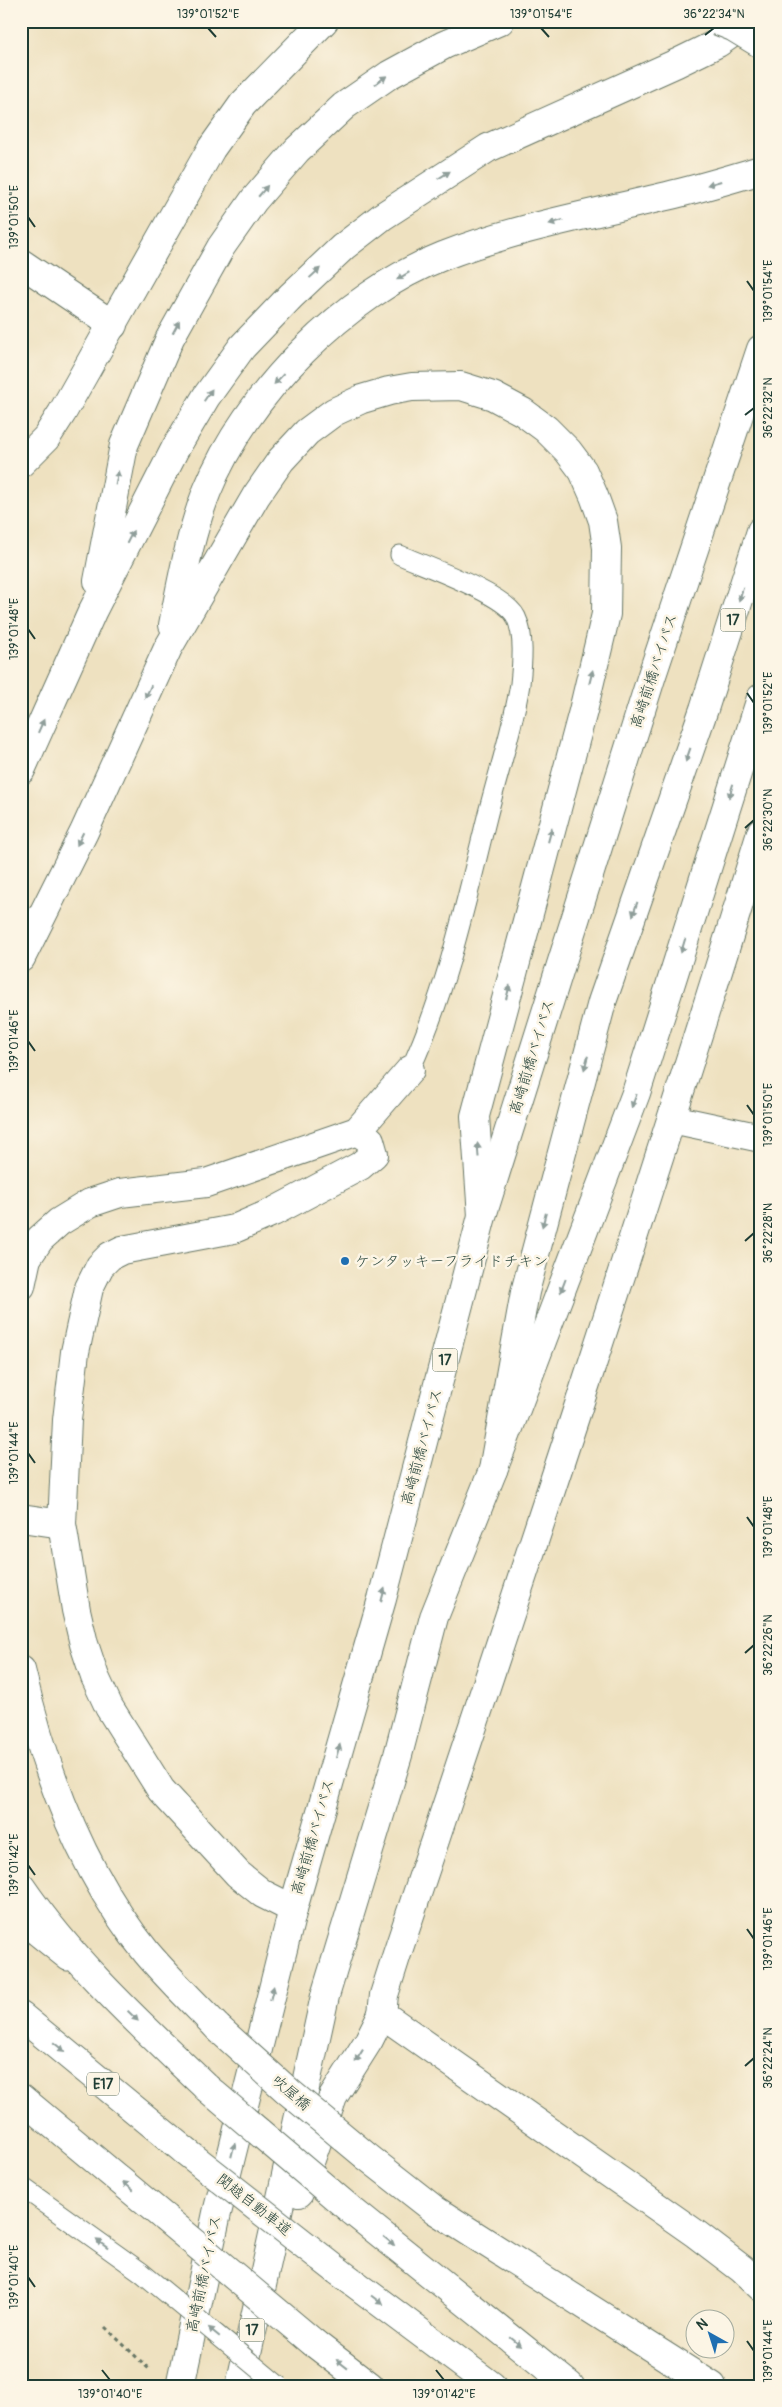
<svg xmlns="http://www.w3.org/2000/svg" width="782" height="2407" font-family="Pangolin,'Klee One',sans-serif">
<style>
.lines{fill:none;stroke-linecap:round;stroke-linejoin:round}
.service-casing{stroke:#677665;stroke-width:21}
.minor-casing{stroke:#677665;stroke-width:30}
.tertiary-casing{stroke:#677665;stroke-width:30}
.trunk-casing{stroke:#677665;stroke-width:30}
.motorway-casing{stroke:#677665;stroke-width:30}
.path{stroke:#677665;stroke-width:3;stroke-dasharray:4 4;stroke-linecap:butt}
.service{stroke:#fff;stroke-width:19}
.minor{stroke:#fff;stroke-width:28}
.tertiary{stroke:#fff;stroke-width:28}
.trunk{stroke:#fff;stroke-width:28}
.motorway{stroke:#fff;stroke-width:28}
.service-bridge-casing{stroke:#677665;stroke-width:21;stroke-linecap:butt}
.tertiary-bridge-casing{stroke:#677665;stroke-width:30;stroke-linecap:butt}
.motorway-bridge-casing{stroke:#677665;stroke-width:30;stroke-linecap:butt}
.service-bridge{stroke:#fff;stroke-width:19}
.tertiary-bridge{stroke:#fff;stroke-width:28}
.motorway-bridge{stroke:#fff;stroke-width:28}
.oneway{fill:#8f9e9a}
.ticks{fill:none;stroke:#1f3d34;stroke-width:2}
.poi-dot{fill:#1f6fb2;stroke:#fcf5e5;stroke-width:2}
.labels{text-anchor:middle;dominant-baseline:central;stroke-width:5;stroke-linejoin:round;paint-order:stroke}
.shield{fill:#fcf5e5;stroke:#617469;stroke-width:1}
.shield-label{font-size:14px;font-weight:bold;fill:#1f3d34}
.street-label{font-size:15px;fill:#1f3d34;stroke:#fcf5e5}
.poi-label{font-size:15px;fill:#1f3d34;stroke:#fcf5e5;text-anchor:start}
.neatline{fill:none;stroke:#1f3d34;stroke-width:2}
.ticks-label{font-size:12px;text-anchor:middle;fill:#1f3d34}
</style>
<rect width="100%" height="100%" fill="#fcf5e5"/>
<filter id="ink" filterUnits="userSpaceOnUse"><feTurbulence type="fractalNoise" baseFrequency=".02" numOctaves="2"/><feDisplacementMap in="SourceGraphic" scale="10" xChannelSelector="R" yChannelSelector="G"/><feConvolveMatrix kernelMatrix="1 2 1 2 8 2 1 2 1" color-interpolation-filters="sRGB"/></filter>
<filter id="wash" filterUnits="userSpaceOnUse"><feTurbulence type="fractalNoise" baseFrequency=".0096" numOctaves="4" result="noise"/><feDisplacementMap in="SourceGraphic" scale="20" xChannelSelector="R" yChannelSelector="G"/><feGaussianBlur stdDeviation="1.12" result="paint"/><feColorMatrix in="noise" values="0 0 0 0 0 0 0 0 0 0 0 0 0 0 0 0 0 1.4 0 .05"/><feComposite in="paint" operator="in"/></filter>
<g filter="url(#wash)">
<rect width="100%" height="100%" fill="#eee1c0"/>
</g>
<g filter="url(#ink)">
<g class="lines">
<g class="service-casing">
<g id="service">
<path d="M400 555C425 566 505 594 516 617 525 635 522 664 520 684 513 728 498 773 487 817 466 902 447 990 410 1070"/>
<polyline points="21,1924 67,1961"/>
<polyline points="21,2186 141,2272"/>
</g>
</g>
<g class="minor-casing">
<g id="minor">
<polyline points="21,263 113,325"/>
<polyline points="21,463 46,438 62,413 211,149 243,104 324,21"/>
<polyline points="672,1119 761,1138"/>
<polyline points="27,1258 40,1239 59,1222 90,1203 120,1193 206,1183 357,1131 410,1070"/>
<polyline points="21,1518 62,1524"/>
<polyline points="293,1909 263,1894 238,1874 161,1790 109,1707 95,1677 84,1644 76,1610 62,1524 67,1420 75,1352 89,1288 100,1266 110,1256 122,1250 234,1229 273,1212 360,1166 374,1154 370,1140 357,1131"/>
<polyline points="382,2014 696,2234 742,2269 761,2287"/>
</g>
</g>
<g class="tertiary-casing">
<g id="tertiary">
<polyline points="21,1256 27,1258 21,1286"/>
<path d="M21 1670C44 1770 81 1872 147 1953 169 1979 194 2003 218 2028"/>
<path d="M382 2014 384 1995 396 1957C521 1583 645 1209 761 833"/>
<polyline points="366,2156 435,2210 712,2386"/>
</g>
</g>
<g class="trunk-casing">
<g id="trunk">
<polyline points="299,2193 333,2097 369,2040 382,2014"/>
<polyline points="180,2386 217,2213 293,1909 382,1599 482,1216 652,675 761,349"/>
<polyline points="240,2386 325,1996 398,1755 434,1617 493,1470 525,1292 602,1002 704,709 761,531"/>
</g>
</g>
<g class="motorway-casing">
<g id="motorway">
<polyline points="98,581 124,445 170,338 221,247 254,200 297,150 344,106 389,75 444,45 500,21"/>
<path d="M173 625C182 580 190 534 207 491 246 394 345 294 443 256 515 228 592 214 667 196 698 189 730 179 761 170"/>
<polyline points="21,770 92,612 175,449 206,397 242,347 291,296 343,247 383,216 488,148 677,63 718,43 750,21"/>
<polyline points="21,958 84,832 168,648 256,496 281,460 307,432 334,412 362,399 389,391 412,387 461,386 493,396 523,412 546,429 568,451 583,471 594,496 603,521 607,548 606,614 583,711 475,1116 482,1216"/>
<polyline points="493,1470 636,1093 761,698"/>
<path d="M21 1887C73 1963 141 2025 207 2088"/>
<polyline points="21,2016 185,2151"/>
<polyline points="21,2098 165,2218"/>
<polyline points="351,2210 570,2386"/>
<polyline points="338,2271 492,2386"/>
<polyline points="314,2343 370,2386"/>
</g>
</g>
<polyline class="path" points="105,2327 150,2370"/>
<use href="#service" class="service"/>
<use href="#minor" class="minor"/>
<use href="#tertiary" class="tertiary"/>
<use href="#trunk" class="trunk"/>
<use href="#motorway" class="motorway"/>
<g class="service-bridge-casing">
<polyline id="service-bridge" points="141,2272 279,2386"/>
</g>
<g class="tertiary-bridge-casing">
<polyline id="tertiary-bridge" points="218,2028 289,2092 366,2156"/>
</g>
<g class="motorway-bridge-casing">
<g id="motorway-bridge">
<polyline points="718,21 733,27 761,44"/>
<polyline points="207,2088 351,2210"/>
<polyline points="185,2151 338,2271"/>
<polyline points="165,2218 314,2343"/>
</g>
</g>
<use href="#service-bridge" class="service-bridge"/>
<use href="#tertiary-bridge" class="tertiary-bridge"/>
<use href="#motorway-bridge" class="motorway-bridge"/>
</g>
<defs><path id="oneway-solid" d="M-6-.8H1V-3.2L6.5 0L1 3.2V.8H-6Z" transform="scale(1.25)"/></defs>
<g class="oneway">
<use href="#oneway-solid" transform="translate(381 80) rotate(-35)"/>
<use href="#oneway-solid" transform="translate(444 175) rotate(-32)"/>
<use href="#oneway-solid" transform="translate(714 183) rotate(164)"/>
<use href="#oneway-solid" transform="translate(263 191) rotate(-50)"/>
<use href="#oneway-solid" transform="translate(556 222) rotate(164)"/>
<use href="#oneway-solid" transform="translate(315 273) rotate(-43)"/>
<use href="#oneway-solid" transform="translate(403 276) rotate(149)"/>
<use href="#oneway-solid" transform="translate(176 327) rotate(-62)"/>
<use href="#oneway-solid" transform="translate(279 379) rotate(133)"/>
<use href="#oneway-solid" transform="translate(208 395) rotate(-56)"/>
<use href="#oneway-solid" transform="translate(117 478) rotate(-79)"/>
<use href="#oneway-solid" transform="translate(130 537) rotate(-63)"/>
<use href="#oneway-solid" transform="translate(741 594) rotate(108)"/>
<use href="#oneway-solid" transform="translate(591 677) rotate(-76)"/>
<use href="#oneway-solid" transform="translate(148 692) rotate(115)"/>
<use href="#oneway-solid" transform="translate(41 726) rotate(-66)"/>
<use href="#oneway-solid" transform="translate(688 755) rotate(109)"/>
<use href="#oneway-solid" transform="translate(731 791) rotate(107)"/>
<use href="#oneway-solid" transform="translate(550 835) rotate(-75)"/>
<use href="#oneway-solid" transform="translate(80 839) rotate(116)"/>
<use href="#oneway-solid" transform="translate(635 909) rotate(109)"/>
<use href="#oneway-solid" transform="translate(683 946) rotate(107)"/>
<use href="#oneway-solid" transform="translate(508 992) rotate(-75)"/>
<use href="#oneway-solid" transform="translate(586 1063) rotate(105)"/>
<use href="#oneway-solid" transform="translate(634 1101) rotate(111)"/>
<use href="#oneway-solid" transform="translate(478 1150) rotate(-94)"/>
<use href="#oneway-solid" transform="translate(544 1220) rotate(105)"/>
<use href="#oneway-solid" transform="translate(563 1286) rotate(111)"/>
<use href="#oneway-solid" transform="translate(383 1595) rotate(-75)"/>
<use href="#oneway-solid" transform="translate(338 1751) rotate(-74)"/>
<use href="#oneway-solid" transform="translate(272 1993) rotate(-76)"/>
<use href="#oneway-solid" transform="translate(133 2016) rotate(44)"/>
<use href="#oneway-solid" transform="translate(59 2047) rotate(39)"/>
<use href="#oneway-solid" transform="translate(359 2056) rotate(122)"/>
<use href="#oneway-solid" transform="translate(233 2150) rotate(-76)"/>
<use href="#oneway-solid" transform="translate(128 2186) rotate(-140)"/>
<use href="#oneway-solid" transform="translate(389 2241) rotate(39)"/>
<use href="#oneway-solid" transform="translate(102 2244) rotate(-144)"/>
<use href="#oneway-solid" transform="translate(377 2300) rotate(37)"/>
<use href="#oneway-solid" transform="translate(214 2332) rotate(-140)"/>
<use href="#oneway-solid" transform="translate(516 2342) rotate(39)"/>
<use href="#oneway-solid" transform="translate(342 2364) rotate(-142)"/>
</g>
</g>
<path class="ticks" d="M208 28 216 37M541 28 549 37M705 35 714 28M28 217 35 227M747 281 754 291M745 415 754 408M28 629 35 639M747 693 754 703M745 828 754 820M28 1041 35 1051M747 1105 754 1115M745 1241 754 1233M28 1453 35 1463M747 1517 754 1527M745 1653 754 1645M28 1865 35 1875M747 1929 754 1939M745 2066 754 2058M28 2277 35 2287M747 2341 754 2351M102 2370 110 2380M436 2370 444 2380"/>
<circle class="poi-dot" cx="345" cy="1261" r="5"/>
<g class="labels">
<g class="shield">
<rect x="720.5" y="608.5" width="25" height="23" rx="4"/>
<rect x="432.5" y="1348.5" width="25" height="23" rx="4"/>
<rect x="87" y="2072.5" width="32" height="23" rx="4"/>
<rect x="239.5" y="2318.5" width="25" height="23" rx="4"/>
</g>
<g class="shield-label">
<text x="733" y="620">17</text>
<text x="445" y="1360">17</text>
<text x="103" y="2084">E17</text>
<text x="252" y="2330">17</text>
</g>
<g class="street-label">
<text transform="translate(654 671) rotate(-72)">高崎前橋バイパス</text>
<text transform="translate(532 1057) rotate(-73)">高崎前橋バイパス</text>
<text transform="translate(422 1447) rotate(-75)">高崎前橋バイパス</text>
<text transform="translate(313 1837) rotate(-74)">高崎前橋バイパス</text>
<text transform="translate(291 2093) rotate(41)">吹屋橋</text>
<text transform="translate(254 2205) rotate(38)">関越自動車道</text>
<text transform="translate(204 2274) rotate(-78)">高崎前橋バイパス</text>
</g>
<g class="poi-label">
<text x="355" y="1261">ケンタッキーフライドチキン</text>
</g>
</g>
<rect width="782" height="2407" fill="none" stroke="#fcf5e5" stroke-width="55"/>
<g transform="translate(710 2334) rotate(321)"><circle r="24" fill="#fcf5e5" stroke="#a4ab9e"/>
<path d="M0-4L9 19L0 12L-9 19Z" fill="#1f6fb2"/>
<text y="-8" font-size="14" font-weight="bold" text-anchor="middle" fill="#1f3d34">N</text>
</g>
<rect x="28" y="28" width="726" height="2352" class="neatline"/>
<g class="ticks-label">
<text x="208" y="18">139°01'52"E</text>
<text x="541" y="18">139°01'54"E</text>
<text x="714" y="18">36°22'34"N</text>
<text transform="translate(14 217) rotate(-90)" y="4">139°01'50"E</text>
<text transform="translate(768 291) rotate(-90)" y="4">139°01'54"E</text>
<text transform="translate(768 408) rotate(-90)" y="4">36°22'32"N</text>
<text transform="translate(14 629) rotate(-90)" y="4">139°01'48"E</text>
<text transform="translate(768 703) rotate(-90)" y="4">139°01'52"E</text>
<text transform="translate(768 820) rotate(-90)" y="4">36°22'30"N</text>
<text transform="translate(14 1041) rotate(-90)" y="4">139°01'46"E</text>
<text transform="translate(768 1115) rotate(-90)" y="4">139°01'50"E</text>
<text transform="translate(768 1233) rotate(-90)" y="4">36°22'28"N</text>
<text transform="translate(14 1453) rotate(-90)" y="4">139°01'44"E</text>
<text transform="translate(768 1527) rotate(-90)" y="4">139°01'48"E</text>
<text transform="translate(768 1645) rotate(-90)" y="4">36°22'26"N</text>
<text transform="translate(14 1865) rotate(-90)" y="4">139°01'42"E</text>
<text transform="translate(768 1939) rotate(-90)" y="4">139°01'46"E</text>
<text transform="translate(768 2058) rotate(-90)" y="4">36°22'24"N</text>
<text transform="translate(14 2277) rotate(-90)" y="4">139°01'40"E</text>
<text transform="translate(768 2351) rotate(-90)" y="4">139°01'44"E</text>
<text x="110" y="2398">139°01'40"E</text>
<text x="444" y="2398">139°01'42"E</text>
</g>
</svg>
